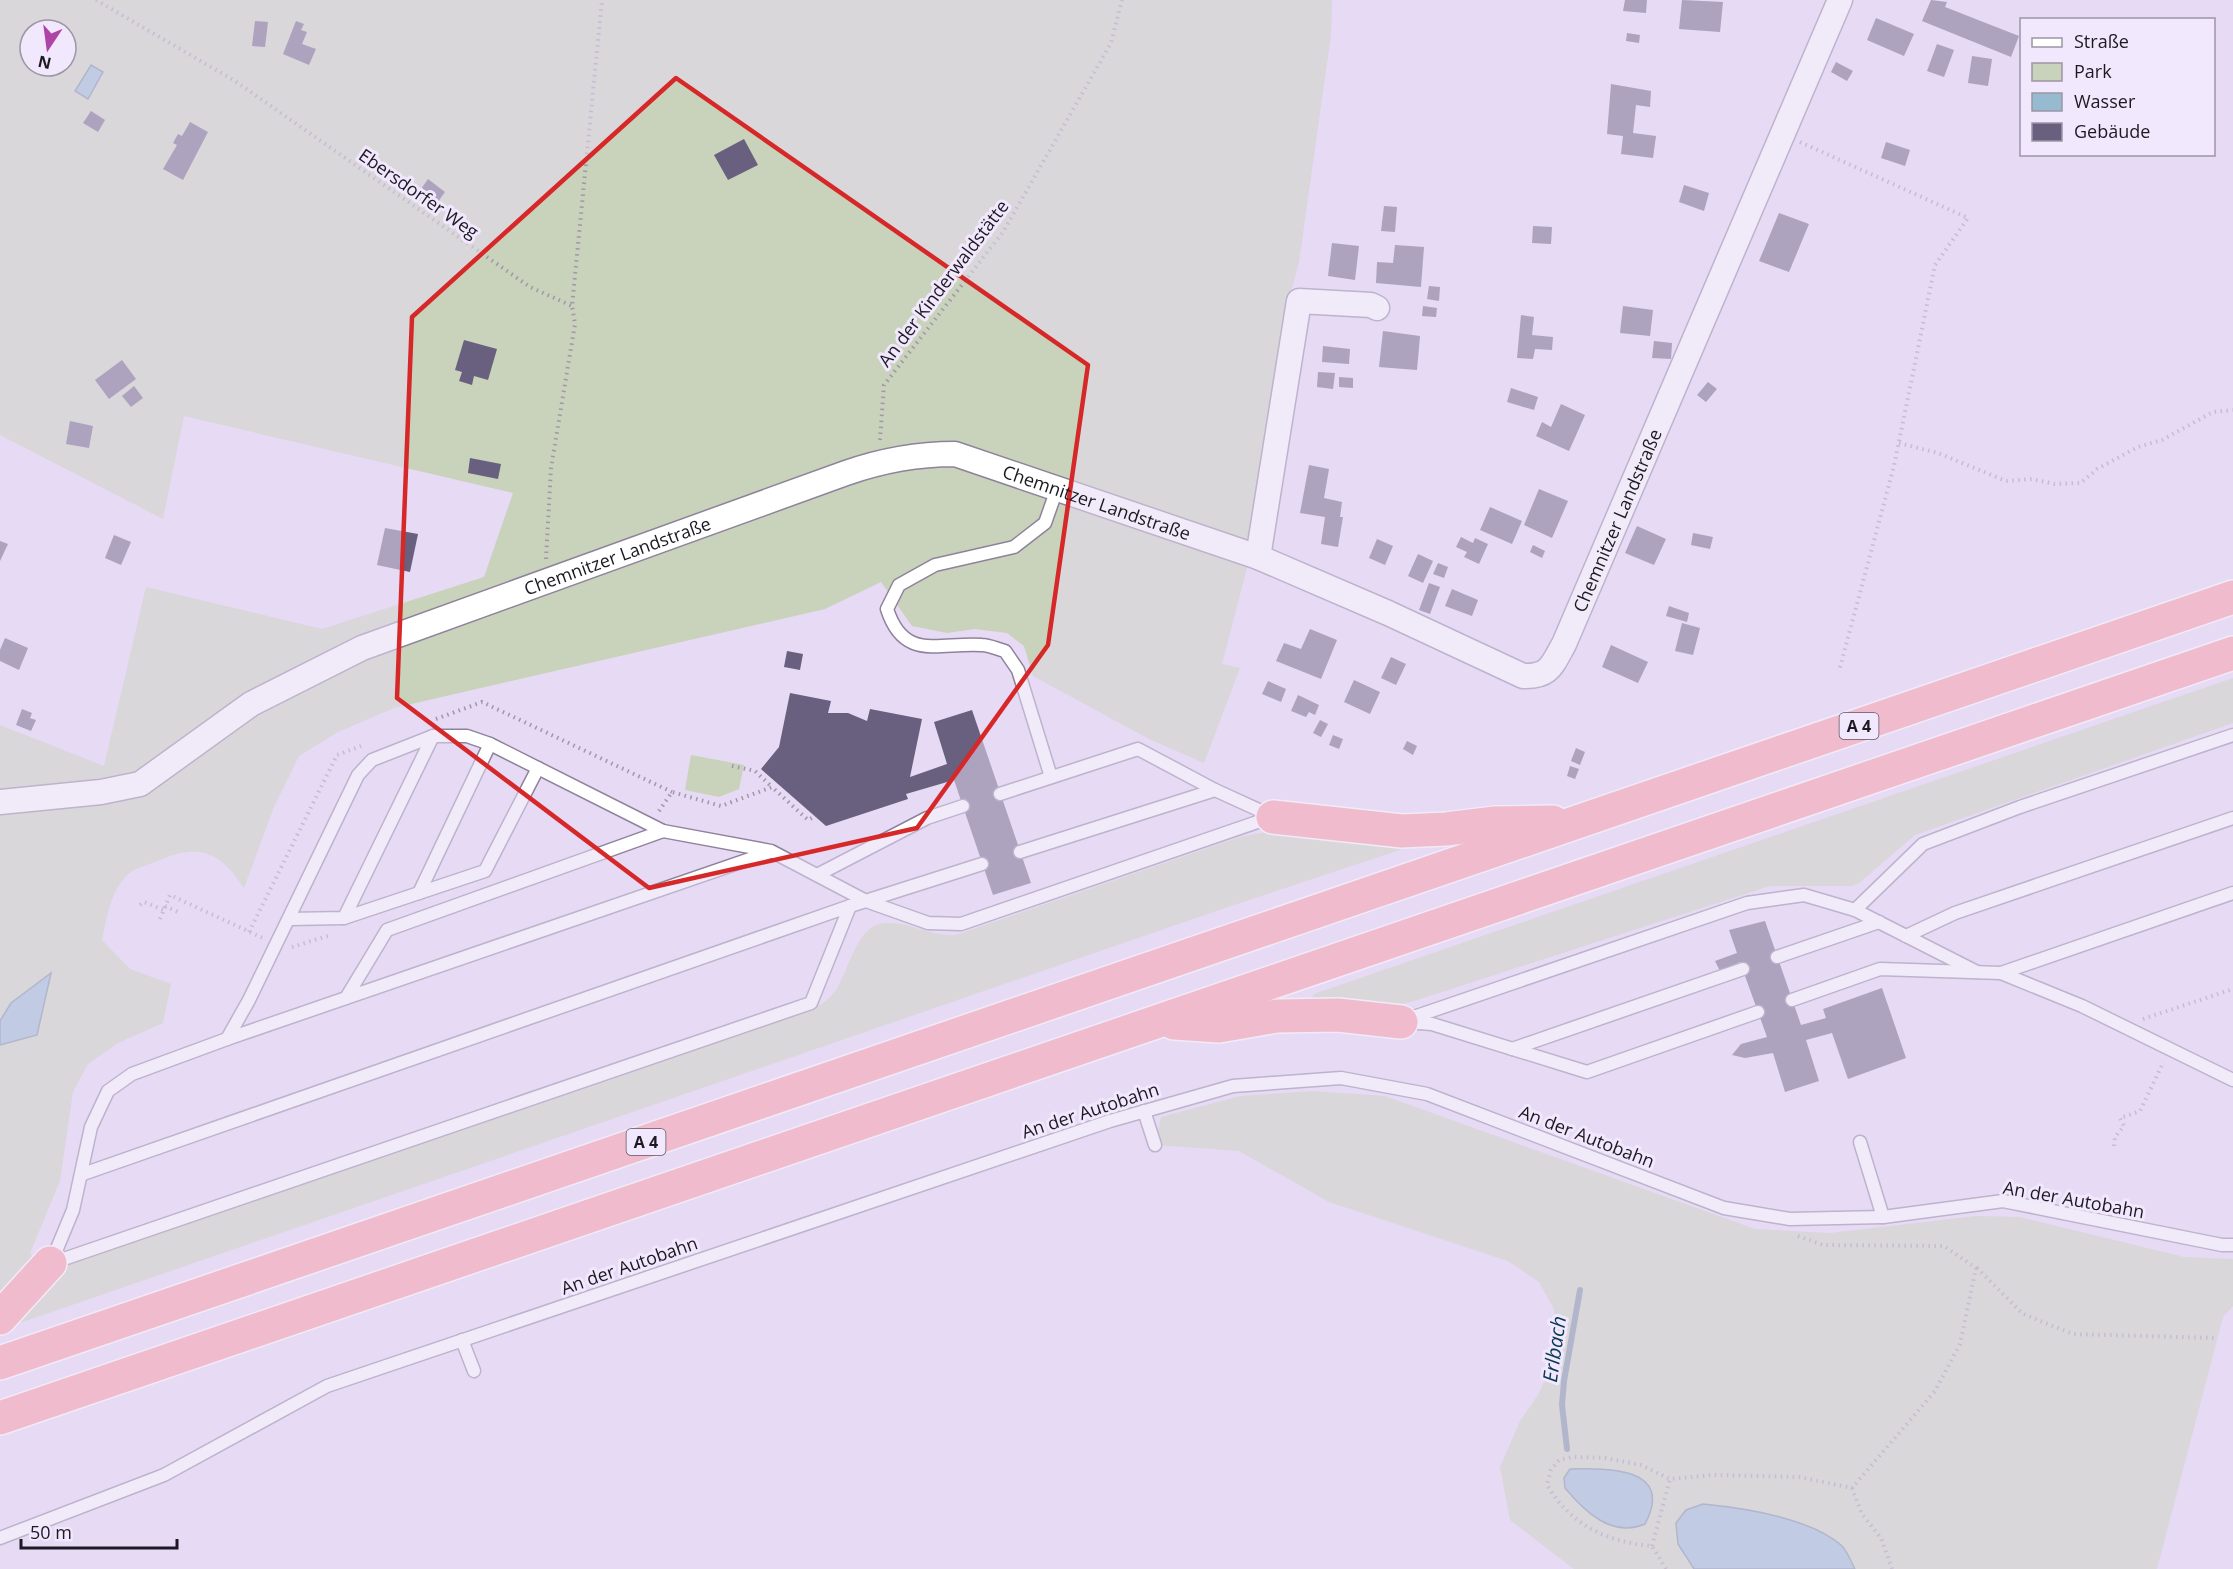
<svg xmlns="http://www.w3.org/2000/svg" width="2233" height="1569" font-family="'Open Sans',sans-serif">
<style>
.green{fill:#c9d2bb;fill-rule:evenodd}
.water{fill:#96bad0;stroke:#728a9c;stroke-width:1.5}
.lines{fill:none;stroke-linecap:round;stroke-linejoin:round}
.stream{stroke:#728a9c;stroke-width:6}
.building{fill:#695f7e}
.service-casing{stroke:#8e839b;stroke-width:15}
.minor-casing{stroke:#8e839b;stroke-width:27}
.motorway-casing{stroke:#fff;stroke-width:36}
.path{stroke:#a097ab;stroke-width:4;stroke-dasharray:1.5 4.5;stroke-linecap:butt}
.service{stroke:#fff;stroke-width:12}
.minor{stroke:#fff;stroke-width:24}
.motorway{stroke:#fc989d;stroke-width:33}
.marked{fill:none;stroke:#d62828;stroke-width:4.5;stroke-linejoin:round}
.labels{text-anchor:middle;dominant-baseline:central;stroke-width:6;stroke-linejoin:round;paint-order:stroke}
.shield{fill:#f2e8fd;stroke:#5d5764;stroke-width:1.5}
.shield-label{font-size:16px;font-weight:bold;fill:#1d1922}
.street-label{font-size:18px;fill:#1d1922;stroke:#f2e8fd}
.water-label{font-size:20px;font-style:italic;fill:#073950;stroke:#f2e8fd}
</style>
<rect width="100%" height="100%" fill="#e6daf4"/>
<g class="green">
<path d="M0 0H1332L1331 35 1299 262 1290 295 1254 541 1222 664 1240 668 1204 763 1149 739 1033 676 1024 646 1007 633 975 629 947 633 912 626 881 582 825 609 394 708 338 732 299 756 274 807 244 888C219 850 198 842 155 862 147 865 132 869 126 876 110 894 107 917 102 940L130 969 171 984 163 1023 118 1043 88 1064 73 1092 60 1181 30 1253 39 1268 0 1306V725L104 766 146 587 322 629 484 577 513 493 184 416 163 519 0 435ZM30 30H66V66H30Z"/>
<polygon points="2233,678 2233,723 1915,835 1859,883 1852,886 1770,886 1411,1002 1389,1006 1311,999 1314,994"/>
<polygon points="691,755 744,765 739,789 719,797 685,790"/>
<path d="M1277 830 1436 838 1225 908 8 1327 54 1272 71 1264 807 1012C818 1006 829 1001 836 990 849 970 857 926 883 923 908 920 929 937 956 935L1240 837Z"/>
<polygon points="1312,1091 1385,1096 1755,1229 1830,1233 1976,1216 2020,1217 2184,1257 2233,1259 2233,1306 2223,1317 2157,1569 1855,1569 1843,1546 1684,1557 1694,1569 1574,1569 1510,1520 1500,1467 1520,1421 1538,1395 1553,1362 1554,1309 1539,1282 1508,1261 1329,1202 1239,1151 1155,1145 1161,1117 1240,1096"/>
</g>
<g class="water">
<polygon points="91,65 103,72 88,99 75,91"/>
<polygon points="51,973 37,1035 0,1045 0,1021 11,1003"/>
<path d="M1570 1469C1608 1468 1675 1467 1645 1524 1612 1538 1585 1512 1565 1488L1564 1478Z"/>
<path d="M1703 1504C1744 1508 1809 1518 1841 1545 1847 1550 1851 1562 1855 1569H1694L1678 1544 1676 1523 1686 1510Z"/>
</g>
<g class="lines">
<polyline class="stream" points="1567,1449 1562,1405 1564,1381 1580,1290"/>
</g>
<g class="building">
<polygon points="1625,0 1647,0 1646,13 1623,11"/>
<polygon points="1682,0 1723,2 1720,32 1679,29"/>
<polygon points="1931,0 1947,2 1945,7 2019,36 2011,57 1922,21"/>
<polygon points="1876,18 1914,34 1904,56 1867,40"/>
<polygon points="255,21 268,22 265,47 252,46"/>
<polygon points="296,21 304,24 301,30 307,32 302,44 316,49 309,65 283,54"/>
<polygon points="1627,33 1640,35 1639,43 1626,41"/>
<polygon points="1937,44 1954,50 1944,77 1927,71"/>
<polygon points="1972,56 1992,59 1988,86 1968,83"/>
<polygon points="1836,62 1853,71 1847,81 1831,72"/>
<polygon points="1611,84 1651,91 1650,107 1636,105 1633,133 1656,136 1653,158 1621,154 1623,136 1607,134"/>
<polygon points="91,111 105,120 98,132 83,123"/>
<polygon points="190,122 208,132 183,180 163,169 177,145 173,143 178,134 182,136"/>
<polygon points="744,139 758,165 728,180 714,155"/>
<polygon points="1886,142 1910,150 1905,166 1881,158"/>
<polygon points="428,179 445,192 432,210 415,198"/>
<polygon points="1684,185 1709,193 1704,211 1679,202"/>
<polygon points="1384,206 1397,207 1395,232 1381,231"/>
<polygon points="1779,213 1809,224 1789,272 1759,261"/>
<polygon points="1533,226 1552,227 1551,244 1532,243"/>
<polygon points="1332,243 1359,246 1355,280 1328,276"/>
<polygon points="1395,245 1424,247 1421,287 1376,283 1377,262 1393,263"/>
<polygon points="1429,286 1440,287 1439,301 1427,299"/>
<polygon points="1423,306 1437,308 1436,317 1422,316"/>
<polygon points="1623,306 1653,310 1650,336 1620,333"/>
<polygon points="1521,315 1534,317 1532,335 1553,337 1552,350 1535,349 1533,359 1517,358"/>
<polygon points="1383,331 1420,336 1417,370 1379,367"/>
<polygon points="464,340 497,349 488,380 474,376 472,385 459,381 462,372 455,370"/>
<polygon points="1654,341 1672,343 1671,359 1652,358"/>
<polygon points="1323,346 1350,349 1349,364 1322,362"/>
<polygon points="122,360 136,379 109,399 95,380"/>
<polygon points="1318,372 1335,373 1333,389 1317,387"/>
<polygon points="1339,377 1353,378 1353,388 1339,387"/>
<polygon points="1708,382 1717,389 1706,402 1697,395"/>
<polygon points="134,386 143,398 131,407 122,396"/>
<polygon points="1511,388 1538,397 1534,410 1507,402"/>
<polygon points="1561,404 1585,415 1569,451 1536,436 1542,422 1551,427"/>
<polygon points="70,421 93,426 89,448 66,444"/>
<polygon points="470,458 501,464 498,479 468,473"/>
<polygon points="1309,465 1329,469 1324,498 1342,502 1340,517 1343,517 1338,547 1321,544 1325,517 1300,513"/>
<polygon points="1539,489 1568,501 1552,538 1524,525"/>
<polygon points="1490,507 1522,521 1512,544 1480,530"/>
<polygon points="1637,526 1666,539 1654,565 1625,553"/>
<polygon points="385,528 418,534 410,572 377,565"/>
<polygon points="1693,533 1713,537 1710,549 1691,545"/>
<polygon points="114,535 131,542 121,565 105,558"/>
<polygon points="1461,537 1473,543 1475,538 1488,544 1479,564 1464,557 1467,552 1456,547"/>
<polygon points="1377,539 1393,546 1385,565 1369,558"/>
<polygon points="0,541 8,544 0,561"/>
<polygon points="1533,545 1545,551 1542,558 1530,552"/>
<polygon points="1418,554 1433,561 1423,583 1408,576"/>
<polygon points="1438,563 1448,567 1444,578 1433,574"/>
<polygon points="1429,583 1440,587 1430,614 1419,610"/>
<polygon points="1452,589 1478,600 1472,616 1445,606"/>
<polygon points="1669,606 1689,613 1687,622 1666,616"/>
<polygon points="1682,623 1700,628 1693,655 1675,651"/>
<polygon points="1310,629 1337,640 1321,679 1276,661 1284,643 1301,649"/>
<polygon points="5,638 28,648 19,670 0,661 0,650"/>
<polygon points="1611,645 1648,662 1638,683 1602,667"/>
<polygon points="787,651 803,654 800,670 784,667"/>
<polygon points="1391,657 1406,664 1396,685 1381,678"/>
<polygon points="1354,680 1380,692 1370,714 1344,702"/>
<polygon points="1268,681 1286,689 1281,702 1262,694"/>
<polygon points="790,693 831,701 828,713 848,713 867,721 870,709 922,719 910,777 947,764 934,722 972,710 1031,883 993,895 954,780 906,794 908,799 826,826 761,769 779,747"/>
<polygon points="1298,695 1319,705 1315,715 1309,712 1306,717 1291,711"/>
<polygon points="22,709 32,713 30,718 36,720 31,731 16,725"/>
<polygon points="1320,720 1328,724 1321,737 1313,733"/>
<polygon points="1333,735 1343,739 1339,749 1329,745"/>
<polygon points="1407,741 1417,746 1413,755 1403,749"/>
<polygon points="1576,748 1585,752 1580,765 1571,761"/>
<polygon points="1570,766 1579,769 1575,779 1567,776"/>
<polygon points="1765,921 1801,1025 1826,1018 1823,1009 1882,988 1906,1058 1848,1079 1832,1033 1806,1040 1819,1081 1785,1092 1773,1053 1745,1058 1732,1055 1741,1044 1767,1037 1740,962 1720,971 1715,961 1737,953 1729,930"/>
</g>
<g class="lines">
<g class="service-casing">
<g id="service">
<path d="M1051 777 1018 670 1005 651C997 649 989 645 982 645 939 642 904 662 887 609L899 585 935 565 1014 547 1045 523 1057 489"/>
<polyline points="1000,794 1138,749 1215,790"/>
<polyline points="1020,852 1215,790 1272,816"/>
<polyline points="817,875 927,818 963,806"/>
<polyline points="419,893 490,744"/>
<polyline points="1855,910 1923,844 2020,807 2233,735"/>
<polyline points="344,918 433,736"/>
<polyline points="289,919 344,918 485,871 538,768"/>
<polyline points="1906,936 1955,913 2233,818"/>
<polyline points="1777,957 1879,922"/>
<polyline points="2001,973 2233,893"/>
<polyline points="346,998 387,930 663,831"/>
<polyline points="1792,1000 1880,969 2001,973 2082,1006 2233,1080"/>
<polyline points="1402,1021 1747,903 1804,895 1855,910 1977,972"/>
<polyline points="1405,1022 1432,1024 1587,1072 1758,1012"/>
<polyline points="227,1039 770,852"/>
<polyline points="1512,1049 1743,969"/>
<polyline points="1144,1111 1155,1145"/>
<polyline points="1860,1142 1883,1217"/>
<polyline points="83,1174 850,906 982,864"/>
<polyline points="51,1263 73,1210 91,1127 108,1091 132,1074 227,1039 249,1000 358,775 372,760 433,736 467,736 490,744 663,831 771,851 866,901 928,923 961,924 1272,817"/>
<polyline points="52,1263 811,1003 850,906"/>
<polyline points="462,1340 474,1371"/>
<polyline points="0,1538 164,1475 327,1386 1110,1121 1233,1086 1341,1078 1427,1094 1724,1208 1790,1219 1883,1217 2003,1201 2222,1245 2233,1245"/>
</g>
</g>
<g class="minor-casing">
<g id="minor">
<polyline points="1258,557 1299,301 1371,305 1377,308"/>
<path id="s1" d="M0 802 101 792 140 784 251 704 362 648 846 473C883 460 916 454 955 454L1258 557 1388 613 1523 676C1550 677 1552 665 1564 644L1840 0"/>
</g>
</g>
<g class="motorway-casing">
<g id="motorway">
<polyline points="1273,817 1402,831 1446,829 1495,823 1553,822"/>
<polyline points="1174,1023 1219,1026 1277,1016 1338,1015 1401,1022"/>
<polyline points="0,1318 50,1263"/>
<polyline points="0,1363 2233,597"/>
<polyline points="0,1418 2233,653"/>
</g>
</g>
<g class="path">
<polyline points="96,0 235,81 530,287 572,306"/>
<polyline points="1800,142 1968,218 1935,265 1894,466 1839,671"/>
<polyline points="880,440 884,385 1003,232 1111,43 1122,0"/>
<polyline points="1899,443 1938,453 2006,481 2032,479 2055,484 2081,483 2097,469 2138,447 2162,440 2213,412 2233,410"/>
<polyline points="546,559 551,468 575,324 572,306 602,0"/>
<polyline points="436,719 482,702 672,792"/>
<polyline points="732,766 755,771 772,787"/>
<polyline points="659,811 672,792 721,806 772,787 808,820 816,816"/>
<polyline points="140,905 144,902 164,910"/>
<polyline points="165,906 180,913"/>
<polyline points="160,919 170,895 263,938"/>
<polyline points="249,932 337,755 361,746"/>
<polyline points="292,947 331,935"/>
<polyline points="2143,1019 2233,989"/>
<polyline points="2114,1146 2115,1137 2124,1126 2120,1118 2140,1111 2163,1063"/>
<polyline points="1798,1236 1823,1245 1944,1246 1976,1268 1960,1344 1935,1391 1852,1488"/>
<polyline points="1977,1268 2023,1314 2073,1334 2217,1338"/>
<polyline points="1852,1488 1862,1514 1881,1538 1892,1569"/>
<polyline points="1652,1546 1670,1479"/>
<path d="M1666 1569 1652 1546C1606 1542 1571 1525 1547 1485L1551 1470 1559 1460 1573 1457 1605 1458 1641 1465 1670 1479 1714 1475 1799 1477 1852 1488"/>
</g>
<use href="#service" class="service"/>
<use href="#minor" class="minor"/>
<use href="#motorway" class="motorway"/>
</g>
<path d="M0 0H2233V1569H0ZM676 78 1088 365 1048 645 917 828 649 888 397 698 412 317Z" fill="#e6daf4" fill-opacity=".55" fill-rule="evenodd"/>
<path class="marked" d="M676 78 1088 365 1048 645 917 828 649 888 397 698 412 317Z"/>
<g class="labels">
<g class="shield">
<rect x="1839.5" y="713" width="39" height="26" rx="4.5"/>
<rect x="626.5" y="1129" width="39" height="26" rx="4.5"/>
</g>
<g class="shield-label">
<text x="1859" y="726">A 4</text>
<text x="646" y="1142">A 4</text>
</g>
<g class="street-label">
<text transform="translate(419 193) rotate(35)">Ebersdorfer Weg</text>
<text transform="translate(943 283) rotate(-53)">An der Kinderwaldstätte</text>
<text stroke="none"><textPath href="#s1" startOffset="1178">Chemnitzer Landstraße</textPath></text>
<text stroke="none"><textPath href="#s1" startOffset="1830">Chemnitzer Landstraße</textPath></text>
<text stroke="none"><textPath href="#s1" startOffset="674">Chemnitzer Landstraße</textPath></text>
<text transform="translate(1090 1110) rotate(-18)">An der Autobahn</text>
<text transform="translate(1587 1136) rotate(21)">An der Autobahn</text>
<text transform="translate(2074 1199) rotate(10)">An der Autobahn</text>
<text transform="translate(629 1265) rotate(-19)">An der Autobahn</text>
</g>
<g class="water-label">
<text transform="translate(1554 1349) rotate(-82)">Erlbach</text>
</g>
</g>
<rect x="2020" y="18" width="195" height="138" fill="#f2e8fd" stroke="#9d95a5" stroke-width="1.5"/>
<rect x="2032" y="38" width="30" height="9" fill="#ffffff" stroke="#9d95a5" stroke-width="1.5"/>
<text x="2074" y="48" font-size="18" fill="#1d1922">Straße</text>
<rect x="2032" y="63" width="30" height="18" fill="#c9d2bb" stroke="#9d95a5" stroke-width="1.5"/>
<text x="2074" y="78" font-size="18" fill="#1d1922">Park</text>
<rect x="2032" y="93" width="30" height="18" fill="#96bad0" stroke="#9d95a5" stroke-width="1.5"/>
<text x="2074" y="108" font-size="18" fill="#1d1922">Wasser</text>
<rect x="2032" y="123" width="30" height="18" fill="#695f7e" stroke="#9d95a5" stroke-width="1.5"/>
<text x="2074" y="138" font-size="18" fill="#1d1922">Gebäude</text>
<g transform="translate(48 48) rotate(193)"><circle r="28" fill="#f2e8fd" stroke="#9d95a5" stroke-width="1.5"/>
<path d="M0-4.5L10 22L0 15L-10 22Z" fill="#ad44a6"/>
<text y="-9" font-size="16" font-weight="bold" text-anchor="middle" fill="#1d1922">N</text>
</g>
<path d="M21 1539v9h156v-9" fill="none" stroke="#1d1922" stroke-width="3"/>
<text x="30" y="1539" font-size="18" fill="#1d1922" stroke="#f2e8fd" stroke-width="4.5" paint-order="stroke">50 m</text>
</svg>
